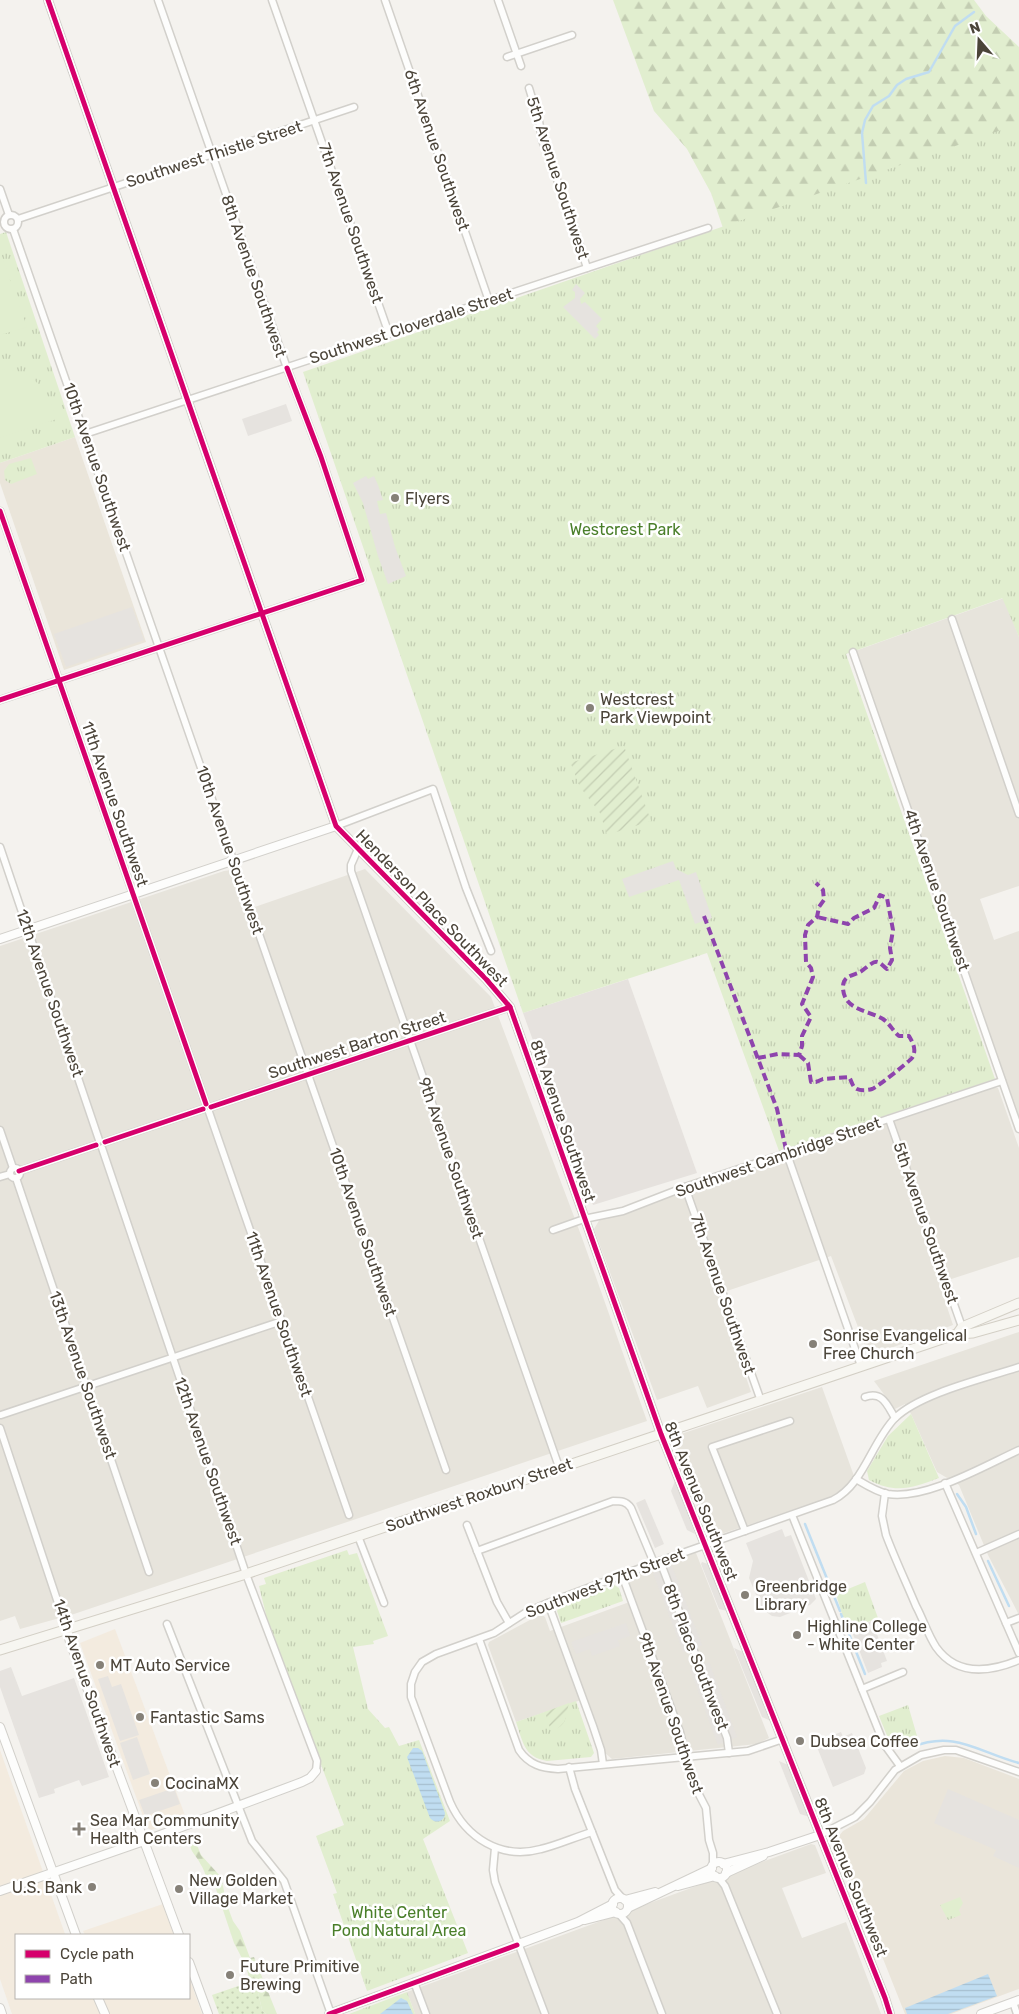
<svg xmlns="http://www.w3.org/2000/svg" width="1019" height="2014" font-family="Rubik,sans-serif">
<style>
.residential{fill:#e7e4dc}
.commercial{fill:#f3ebdf}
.industrial{fill:#e6e2de}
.education{fill:#eae5da}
.grass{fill:url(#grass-dots)}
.forest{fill:url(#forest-firs)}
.park{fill:url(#park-tufts)}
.garden{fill:url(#garden-furrows)}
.pitch{fill:#e1eecf}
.parking{fill:#e6e3df}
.water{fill:url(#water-rules)}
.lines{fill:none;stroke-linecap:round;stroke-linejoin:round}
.stream{stroke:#c0ddf1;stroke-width:2.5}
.minor-casing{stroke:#d2d0cb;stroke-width:9}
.tertiary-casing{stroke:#d2d0cb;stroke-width:10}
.secondary-casing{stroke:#d3cfc5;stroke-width:11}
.minor{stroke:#fdfdfc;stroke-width:6}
.tertiary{stroke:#fdfdfc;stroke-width:8}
.secondary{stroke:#f7f6f1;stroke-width:9}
.quiet{stroke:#8e44ad;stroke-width:4;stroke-dasharray:8 4;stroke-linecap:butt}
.cycleway-casing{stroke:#fff;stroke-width:8}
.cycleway{stroke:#d6006c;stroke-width:5}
.poi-dot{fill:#868178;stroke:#fff;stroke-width:2}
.labels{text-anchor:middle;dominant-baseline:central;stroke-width:5;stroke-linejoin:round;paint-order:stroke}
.street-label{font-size:16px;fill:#4b4439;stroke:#fff}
.poi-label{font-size:16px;fill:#4b4439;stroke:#fff;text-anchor:start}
.park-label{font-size:16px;fill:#4a7f2a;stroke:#fff}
</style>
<defs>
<pattern id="grass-dots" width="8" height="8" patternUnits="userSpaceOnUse" patternTransform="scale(1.25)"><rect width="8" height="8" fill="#e1eecf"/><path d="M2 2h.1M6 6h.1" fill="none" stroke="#c3cdb2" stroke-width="1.8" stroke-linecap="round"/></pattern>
<pattern id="forest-firs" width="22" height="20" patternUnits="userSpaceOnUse" patternTransform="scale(1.25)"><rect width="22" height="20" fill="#e1eecf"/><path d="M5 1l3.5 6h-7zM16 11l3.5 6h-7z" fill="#c3cdb2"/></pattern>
<pattern id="park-tufts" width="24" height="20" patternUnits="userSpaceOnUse" patternTransform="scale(1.25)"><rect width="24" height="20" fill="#e1eecf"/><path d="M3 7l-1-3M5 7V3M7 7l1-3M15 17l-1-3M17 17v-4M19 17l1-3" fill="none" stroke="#c3cdb2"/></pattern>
<pattern id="garden-furrows" width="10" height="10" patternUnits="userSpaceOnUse" patternTransform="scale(1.25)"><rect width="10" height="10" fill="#e1eecf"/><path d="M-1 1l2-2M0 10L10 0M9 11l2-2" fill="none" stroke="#c3cdb2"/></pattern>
<pattern id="water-rules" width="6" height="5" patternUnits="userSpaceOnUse" patternTransform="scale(1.25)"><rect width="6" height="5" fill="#c0ddf1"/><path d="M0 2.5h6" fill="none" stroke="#a6bfcf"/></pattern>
</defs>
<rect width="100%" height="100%" fill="#f4f2ee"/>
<g class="residential">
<polygon points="1004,598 1019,637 1019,886 980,899 994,940 1019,931 1019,1119 855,651"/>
<polygon points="365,869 491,997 581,1235 647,1421 74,1614 20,1629 15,1616 0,1621 0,946 224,871 231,870 246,910"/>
<polygon points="990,1088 998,1088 1019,1148 1019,1257 939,1283 953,1325 869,1356 831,1256 718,1294 751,1392 707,1408 698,1386 657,1400 594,1229 600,1219"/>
<polygon points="1019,1332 1019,1615 988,1555 959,1485 937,1472 911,1414 905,1404 895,1409 874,1381"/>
<polygon points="822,1387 854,1476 840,1491 826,1499 715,1536 706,1529 674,1449 678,1435"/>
<polygon points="692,1553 696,1553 769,1738 757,1744 612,1759 604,1752 603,1743 587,1698 516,1722 488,1645 489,1642 541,1614 545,1617 550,1631 635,1600 629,1582 631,1578"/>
<polygon points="811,1844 815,1845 826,1873 782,1888 802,1938 846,1922 881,2014 415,2014 407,1992"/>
</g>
<g class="commercial">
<polygon points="115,1629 186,1818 151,1830 147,1827 80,1643"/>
<polygon points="0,1750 65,1934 16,1935 16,1998 189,1998 189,1977 202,2014 12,2014 0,1979"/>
<polygon points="163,1904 174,1935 85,1935 83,1931"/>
</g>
<polygon class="industrial" points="628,979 697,1173 593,1205 523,1013"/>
<g class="education">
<polygon points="75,437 146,642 64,670 0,483 0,463"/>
<polygon points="945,1756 964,1758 1019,1779 1019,1989 951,2014 905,2014 870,1926 863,1920 834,1842 843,1831 864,1819 904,1771 923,1761"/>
</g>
<polygon class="grass" points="250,1982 258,1992 262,2010 266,2014 219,2014 212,1995"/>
<g class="forest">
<polygon points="613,0 974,0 986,16 1019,47 1019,636 1000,593 724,231 711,193 687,149 654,111"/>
<path d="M200 1833 197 1845 201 1855 221 1877 227 1905 233 1921 240 1931 250 1958 254 1957 277 2014H266L262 2010 258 1992 250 1982 246 1966 234 1943 214 1883 209 1885C206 1878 205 1871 201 1865 194 1851 188 1853 191 1836Z"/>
</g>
<g class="park">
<polygon points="1019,124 1019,637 1003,598 846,654 995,1079 779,1151 707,953 523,1013 303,372"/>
<polygon points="6,232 75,437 0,463 0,234"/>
<polygon points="31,458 37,474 11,484 5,480 4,471 9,464"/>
<path d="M911 1414 939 1478C913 1488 895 1494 869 1480L867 1471 888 1436Z"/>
<polygon points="347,1550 349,1555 357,1553 388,1636 373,1641 374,1644 353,1647 368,1709 385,1728 389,1727 399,1746 419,1740 450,1821 423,1839 468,1953 367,1991 333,1894 337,1893 316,1836 344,1825 270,1631 259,1586 266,1584 264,1578"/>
<polygon points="865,1582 878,1618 847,1630 836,1594"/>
<polygon points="614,1585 619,1588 623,1601 561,1623 557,1611 560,1606"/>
<path d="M576 1701 594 1753 591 1757 547 1761C524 1757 523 1742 516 1722Z"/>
<polygon points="908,1705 917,1736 903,1741 898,1737 888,1738 879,1716"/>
<polygon points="960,1897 963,1903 959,1910 961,1915 948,1920 940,1905"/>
<polygon points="407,1992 415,2014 349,2014"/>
</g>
<g class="garden">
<polygon points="624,746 651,821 607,835 600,813 580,787 571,764 573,762"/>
<path d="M569 1703C565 1718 568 1725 551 1731L545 1712Z"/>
</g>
<g class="pitch">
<polygon points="0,251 27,327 0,335"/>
<path d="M0 369C35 370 46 389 57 419L0 438Z"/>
</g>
<g class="parking">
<polygon points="576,284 585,293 580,299 581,304 585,302 602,319 596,326 599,330 597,332 599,335 595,339 563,307 575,298 575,292 572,290"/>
<polygon points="286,404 292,421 248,436 242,419"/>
<polygon points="366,476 368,479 374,476 378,485 383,500 377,501 380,514 386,513 395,547 406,576 388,584 378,556 363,503 353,483"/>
<polygon points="132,607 144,640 66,667 54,634"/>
<polygon points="673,861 676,869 688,875 696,872 712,918 695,924 679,880 629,897 622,879"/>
<polygon points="675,1481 695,1534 687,1530 671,1491"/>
<polygon points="645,1499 664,1544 655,1548 636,1503"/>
<polygon points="782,1529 785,1537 791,1535 816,1599 810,1605 780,1617 772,1616 762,1609 749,1578 753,1561 746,1543"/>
<polygon points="702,1562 708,1564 727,1611 719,1609 701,1564"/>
<polygon points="672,1566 702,1645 683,1652 653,1573"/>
<polygon points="872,1621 887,1661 881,1663 882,1667 868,1673 851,1629"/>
<polygon points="626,1623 630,1636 618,1640 620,1646 592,1656 590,1649 576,1654 571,1642"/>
<polygon points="734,1648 743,1652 771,1721 762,1717"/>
<polygon points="709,1662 737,1737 718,1745 690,1669"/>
<polygon points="11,1667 22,1696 74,1678 109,1777 82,1786 79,1780 54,1789 55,1793 39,1798 0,1687 0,1671"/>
<polygon points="108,1676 112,1687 121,1684 139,1735 120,1741 98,1679"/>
<polygon points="841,1732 843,1737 852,1733 866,1768 864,1774 833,1787 815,1742"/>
<polygon points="137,1737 150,1774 133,1780 120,1743"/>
<polygon points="779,1761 788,1765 810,1817 800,1814"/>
<polygon points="174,1788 180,1804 145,1816 139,1800"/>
<polygon points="948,1789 1019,1820 1019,1868 993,1856 996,1850 934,1823"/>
</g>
<g class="water">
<path d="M413 1748H418L422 1751 445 1813C445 1821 436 1825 430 1818L407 1757Z"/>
<polygon points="988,1974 997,1996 948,2014 907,2014 905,2008"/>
<polygon points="401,1998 407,2001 413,2014 380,2014"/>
</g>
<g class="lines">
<g class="stream">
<polyline points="866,183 862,133 865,120 873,106 889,96 897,85 906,79 929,72 955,26 974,12"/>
<polyline points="957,1494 966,1507 976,1534"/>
<polyline points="805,1524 840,1611"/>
<polyline points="988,1561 1009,1606"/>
<polyline points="841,1614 865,1674"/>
<path d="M912 1747C955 1730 978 1752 1019 1763"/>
</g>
<g class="minor-casing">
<g id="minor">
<polyline points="272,0 389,334"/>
<polyline points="385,0 489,301"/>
<polyline points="498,0 521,66"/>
<polyline points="507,57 572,35"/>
<polyline points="529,88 539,121 542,140 570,214 587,268"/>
<polyline points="0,189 9,215"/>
<circle cx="11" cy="222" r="7"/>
<polyline points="18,219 354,107"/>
<polyline points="13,229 446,1470"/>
<polyline points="85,434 708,228"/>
<polyline points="0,511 206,1104"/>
<polyline points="952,619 1019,814"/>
<polyline points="853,652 1019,1129"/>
<polyline points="0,700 362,580 321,457 287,368 158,0"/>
<polyline points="336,826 433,789 466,888 491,951"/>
<polyline points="0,847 99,1140"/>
<polyline points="358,849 351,865 351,871 559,1467"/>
<polyline points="211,1107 510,1007"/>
<polyline points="209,1112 349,1515"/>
<polyline points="889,1119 962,1327"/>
<polyline points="0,1130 13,1168"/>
<polyline points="105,1142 203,1109"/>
<polyline points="102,1148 246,1574 317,1761 316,1771"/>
<polyline points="787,1154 861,1366"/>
<circle cx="15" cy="1173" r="5"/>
<polyline points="19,1171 96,1145"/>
<polyline points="0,1177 10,1174"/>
<polyline points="16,1178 149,1572"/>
<polyline points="685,1187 761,1401"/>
<polyline points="553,1230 584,1219 623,1211 685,1187 1002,1081"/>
<path d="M865 1397C883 1391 887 1405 895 1418"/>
<polyline points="1,1415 282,1321"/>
<polyline points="0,1428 67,1630"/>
<path d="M856 1479C866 1485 877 1492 888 1494 926 1500 984 1466 1019 1450"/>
<polyline points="945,1483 1019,1653"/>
<path d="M885 1493 882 1516 886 1535C895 1559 906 1582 916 1606 923 1619 928 1635 936 1647 957 1677 990 1672 1019 1660"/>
<polyline points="792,1515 884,1744 900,1766"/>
<polyline points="467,1525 497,1602 509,1623"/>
<polyline points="745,1531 712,1447 790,1421"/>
<polyline points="358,1536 384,1603"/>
<path d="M477 1551 613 1501C621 1501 626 1501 631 1508L654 1563"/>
<polyline points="976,1553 1019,1534"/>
<polyline points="660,1561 727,1738 729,1753"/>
<polyline points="622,1575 680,1732 691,1779 706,1808 709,1840 713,1853 713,1866"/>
<polyline points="548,1603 593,1726 601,1750 603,1764"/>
<polyline points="1006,1623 1019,1618"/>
<polyline points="167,1624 252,1841 284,1881 331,2014"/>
<path d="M479 1639 519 1750C529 1765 542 1768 558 1769L748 1751 783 1739"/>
<polyline points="862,1689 903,1672"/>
<polyline points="569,1767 575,1789 615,1890 623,1899"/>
<path d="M592 1832C575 1837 558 1845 541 1849 501 1860 466 1838 450 1802L411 1697V1684L415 1672 422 1662 436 1654 494 1633 525 1613 548 1603 654 1563 833 1500C864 1484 871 1443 895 1418 921 1393 983 1379 1019 1367"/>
<polyline points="820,1835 855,1817 870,1802 895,1770 921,1755 944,1750 956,1750 1019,1772"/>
<polyline points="495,1848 493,1870 495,1882 545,2014"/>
<polyline points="718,1877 725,1886 777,2014"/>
<polyline points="619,1914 627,1923 662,2014"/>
<polyline points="414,1982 426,2014"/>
<polyline points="1013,2002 1017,2014"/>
</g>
</g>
<g class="tertiary-casing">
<g id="tertiary">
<polyline points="48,0 336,826 486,979 510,1007 661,1434 885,1998 890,2014"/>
<polyline points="0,939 336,826"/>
<polyline points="67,1630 70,1642 179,1935"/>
<polyline points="0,1727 76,1935"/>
<circle cx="719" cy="1870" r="8"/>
<polyline points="723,1864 769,1852 820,1835"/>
<polyline points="726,1873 763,1856"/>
<polyline points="678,1886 715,1876"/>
<polyline points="0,1891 144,1841 302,1782 310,1778 316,1771"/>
<circle cx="620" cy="1906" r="8"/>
<polyline points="625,1900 655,1892"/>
<polyline points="628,1908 712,1868"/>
<polyline points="585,1920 616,1912"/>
<polyline points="189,1962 208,2014"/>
<polyline points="98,1998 105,2014"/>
<polyline points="0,2008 2,2014"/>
<polyline points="329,2014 578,1922 613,1904"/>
<polyline points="981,2014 1019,2000"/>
</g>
</g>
<g class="secondary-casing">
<g id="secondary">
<polyline points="957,1334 962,1327 1019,1303"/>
<polyline points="0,1650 246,1574 957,1334 973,1333 1019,1320"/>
</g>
</g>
<use href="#minor" class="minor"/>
<use href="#tertiary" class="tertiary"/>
<use href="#secondary" class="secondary"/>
<g class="quiet">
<polyline points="704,916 777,1109 787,1154"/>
<path d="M799 1055 808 1063 811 1082H816L823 1079 849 1077C852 1081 852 1087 857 1089 861 1091 869 1090 872 1089 876 1088 910 1061 912 1058 917 1050 913 1043 909 1036H899C893 1031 890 1024 883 1019 868 1010 843 1010 843 987 843 977 850 976 858 973 864 971 872 960 878 962 881 963 884 967 887 969L892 960 890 948 893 930 887 898 880 895 874 908 854 918 848 924 817 917"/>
<polyline points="758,1058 778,1054 799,1055 802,1046 802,1036 811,1017 802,1004 813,977 811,968 806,962 805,935 808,925 817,917 819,907 824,900 823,890 816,883"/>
</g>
<g class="cycleway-casing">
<g id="cycleway">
<polyline points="48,0 336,826 486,979 510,1007 661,1434 885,1998 890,2014"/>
<polyline points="0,511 206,1104"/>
<polyline points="0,700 362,580 321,457 287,368"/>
<polyline points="211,1107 510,1007"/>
<polyline points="105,1142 203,1109"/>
<polyline points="19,1171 96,1145"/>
<polyline points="329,2014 517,1945"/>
</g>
</g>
<use href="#cycleway" class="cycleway"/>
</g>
<g class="poi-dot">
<circle cx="395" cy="498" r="5"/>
<circle cx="590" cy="708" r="5"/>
<circle cx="813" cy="1344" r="5"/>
<circle cx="745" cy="1595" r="5"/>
<circle cx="797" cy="1635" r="5"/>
<circle cx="100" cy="1665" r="5"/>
<circle cx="140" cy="1717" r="5"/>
<circle cx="800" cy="1741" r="5"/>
<circle cx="155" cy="1783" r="5"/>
<path d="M76.5 1821.5h5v5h5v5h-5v5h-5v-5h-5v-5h5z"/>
<circle cx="92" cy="1887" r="5"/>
<circle cx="179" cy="1889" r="5"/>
<circle cx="230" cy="1975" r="5"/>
</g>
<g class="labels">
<g class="street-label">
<text transform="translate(437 150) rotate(71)">6th Avenue Southwest</text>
<text transform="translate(214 154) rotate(-18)">Southwest Thistle Street</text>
<text transform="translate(558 178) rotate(72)">5th Avenue Southwest</text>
<text transform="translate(351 223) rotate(71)">7th Avenue Southwest</text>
<text transform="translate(254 276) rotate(71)">8th Avenue Southwest</text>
<text transform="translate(411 326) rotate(-18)">Southwest Cloverdale Street</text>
<text transform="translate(97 467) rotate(71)">10th Avenue Southwest</text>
<text transform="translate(115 804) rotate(71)">11th Avenue Southwest</text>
<text transform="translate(230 850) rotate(71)">10th Avenue Southwest</text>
<text transform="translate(937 890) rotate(71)">4th Avenue Southwest</text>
<text transform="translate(432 908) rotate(46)">Henderson Place Southwest</text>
<text transform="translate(50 993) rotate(71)">12th Avenue Southwest</text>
<text transform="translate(357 1045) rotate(-18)">Southwest Barton Street</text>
<text transform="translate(563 1121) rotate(71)">8th Avenue Southwest</text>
<text transform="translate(778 1157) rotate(-19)">Southwest Cambridge Street</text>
<text transform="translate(451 1158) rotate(71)">9th Avenue Southwest</text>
<text transform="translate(926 1223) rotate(71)">5th Avenue Southwest</text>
<text transform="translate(363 1232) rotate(71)">10th Avenue Southwest</text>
<text transform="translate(723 1294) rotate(71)">7th Avenue Southwest</text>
<text transform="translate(279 1314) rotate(71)">11th Avenue Southwest</text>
<text transform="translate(83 1375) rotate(71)">13th Avenue Southwest</text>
<text transform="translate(208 1461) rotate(71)">12th Avenue Southwest</text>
<text transform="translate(479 1495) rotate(-19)">Southwest Roxbury Street</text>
<text transform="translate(701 1501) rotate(68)">8th Avenue Southwest</text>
<text transform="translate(605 1583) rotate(-21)">Southwest 97th Street</text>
<text transform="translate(696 1657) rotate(69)">8th Place Southwest</text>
<text transform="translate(87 1683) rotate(71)">14th Avenue Southwest</text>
<text transform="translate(671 1713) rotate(71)">9th Avenue Southwest</text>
<text transform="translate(851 1877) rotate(68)">8th Avenue Southwest</text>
</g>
<g class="poi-label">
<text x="405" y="498">Flyers</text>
<text x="600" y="699">Westcrest<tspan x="600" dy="18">Park Viewpoint</tspan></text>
<text x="823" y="1335">Sonrise Evangelical<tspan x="823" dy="18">Free Church</tspan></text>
<text x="755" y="1586">Greenbridge<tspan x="755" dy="18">Library</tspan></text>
<text x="807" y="1626">Highline College<tspan x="807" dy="18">- White Center</tspan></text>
<text x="110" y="1665">MT Auto Service</text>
<text x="150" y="1717">Fantastic Sams</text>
<text x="810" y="1741">Dubsea Coffee</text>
<text x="165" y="1783">CocinaMX</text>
<text x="90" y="1820">Sea Mar Community<tspan x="90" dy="18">Health Centers</tspan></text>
<text x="189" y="1880">New Golden<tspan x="189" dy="18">Village Market</tspan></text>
<text x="82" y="1887" text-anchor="end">U.S. Bank</text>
<text x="240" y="1966">Future Primitive<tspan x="240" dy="18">Brewing</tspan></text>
</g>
<g class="park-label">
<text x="625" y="529">Westcrest Park</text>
<text x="399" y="1912">White Center<tspan x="399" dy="18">Pond Natural Area</tspan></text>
</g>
</g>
<rect x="15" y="1934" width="175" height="65" fill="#ffffff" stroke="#b7b4b0"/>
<rect x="25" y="1950" width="25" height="8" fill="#d6006c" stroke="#b7b4b0"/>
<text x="60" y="1959" font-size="15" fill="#4b4439">Cycle path</text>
<rect x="25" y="1975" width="25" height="8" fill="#8e44ad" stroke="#b7b4b0"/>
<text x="60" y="1984" font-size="15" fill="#4b4439">Path</text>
<g transform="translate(979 40) rotate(341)" stroke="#ffffff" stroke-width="4" paint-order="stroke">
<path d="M0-4L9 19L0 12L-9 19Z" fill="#4b4439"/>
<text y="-8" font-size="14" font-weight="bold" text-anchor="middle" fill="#4b4439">N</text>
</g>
</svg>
